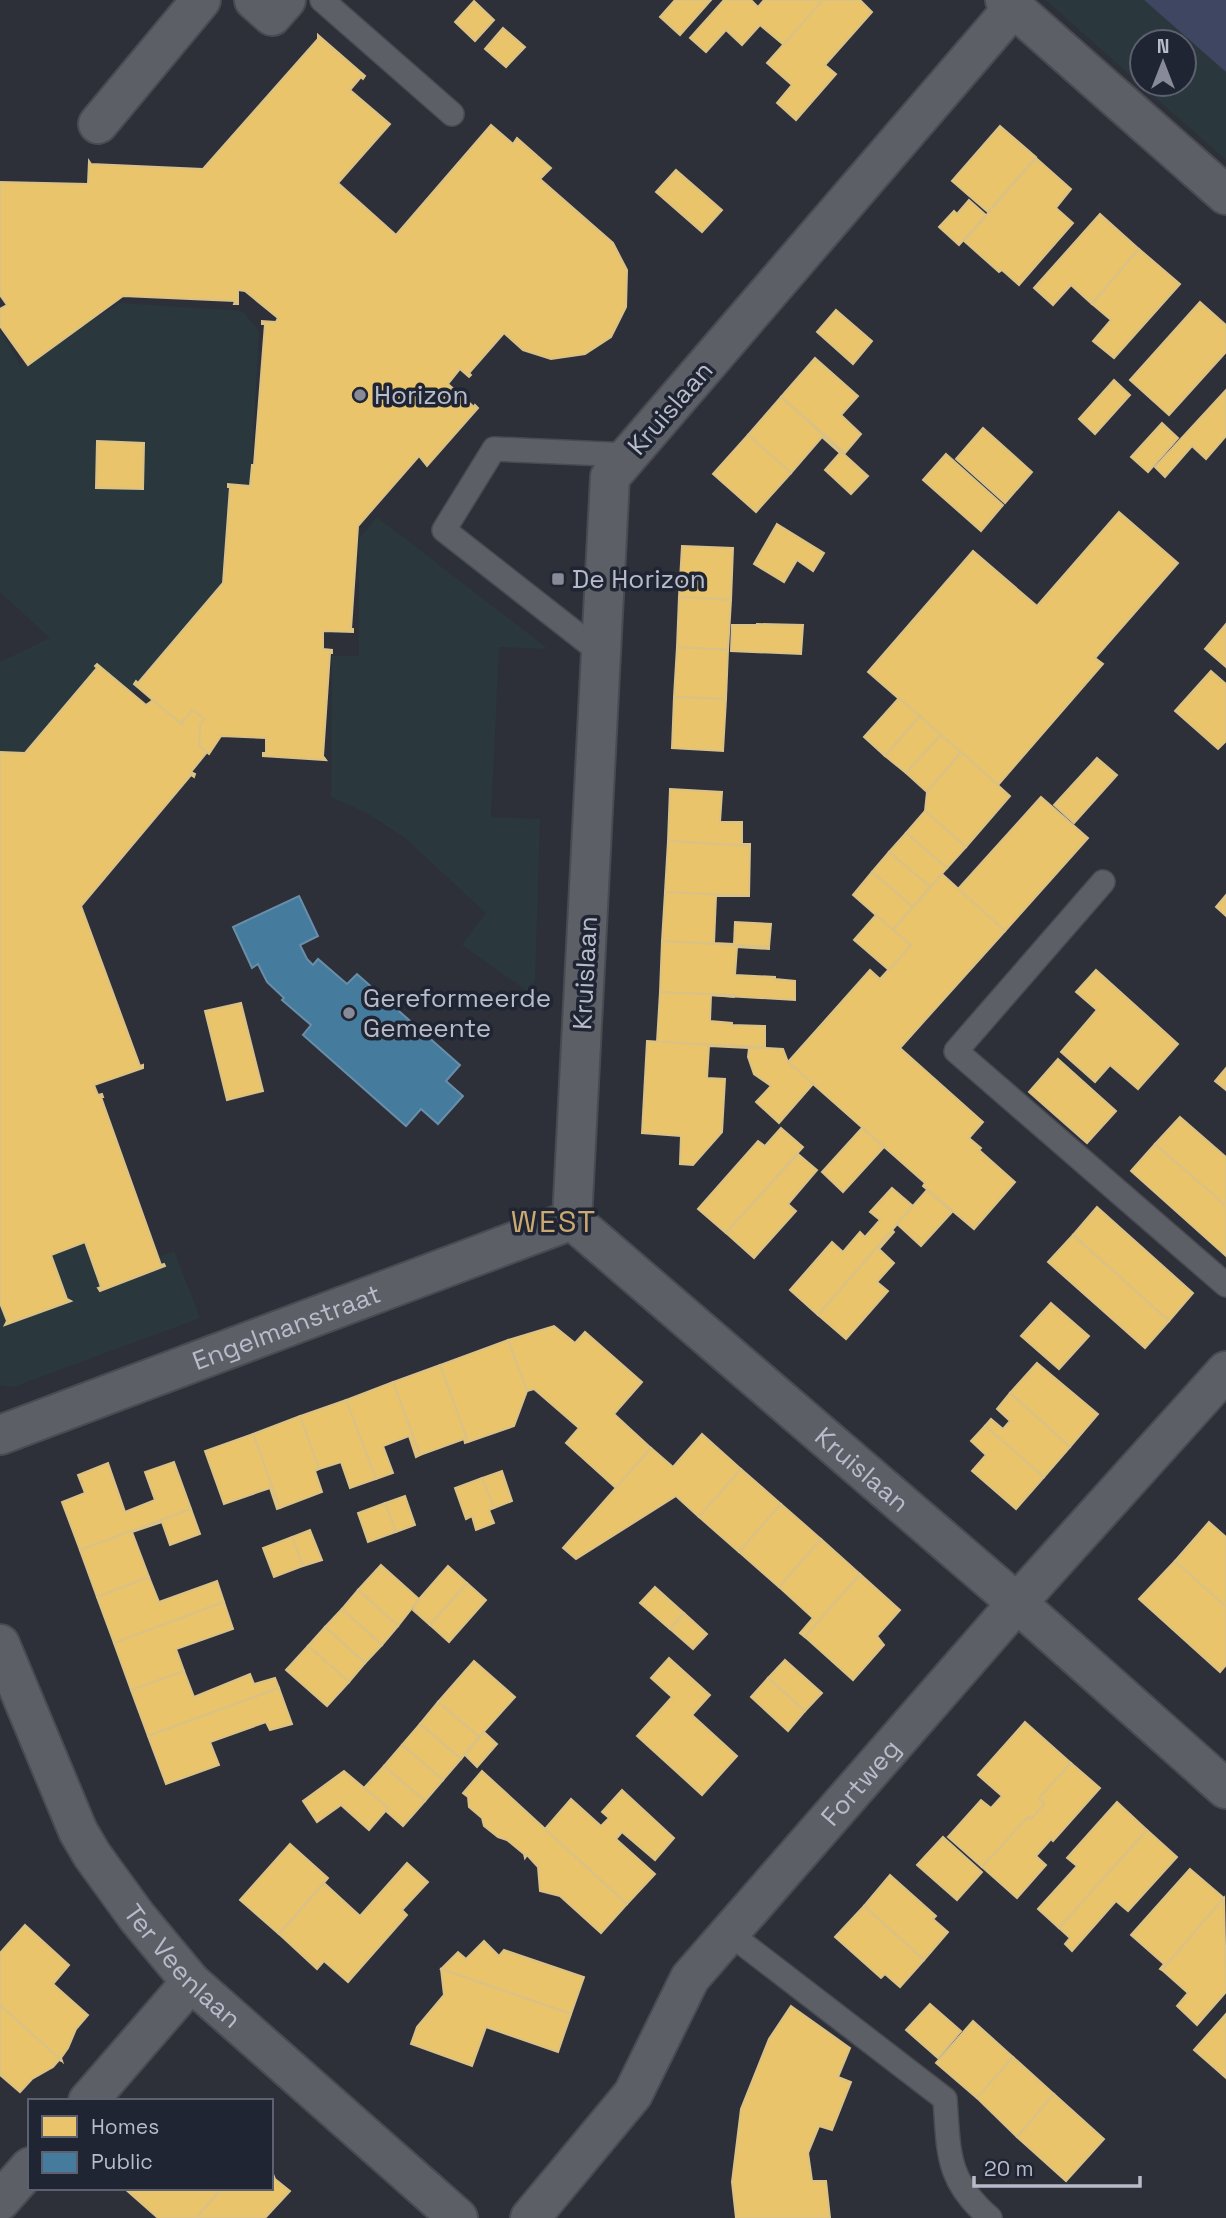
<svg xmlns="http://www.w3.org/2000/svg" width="1226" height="2218" font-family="'Space Grotesk',sans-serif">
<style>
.green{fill:#2a383e;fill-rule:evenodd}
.water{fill:#3e4661}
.homes{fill:#e9c46a;stroke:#dac186;stroke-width:2}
.public{fill:#457b9d;stroke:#688eaa;stroke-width:2}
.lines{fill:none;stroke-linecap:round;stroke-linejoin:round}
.lane-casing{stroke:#494b52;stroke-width:26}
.street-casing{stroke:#494b52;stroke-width:42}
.lane{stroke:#5d5f67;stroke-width:23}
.street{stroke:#5d5f67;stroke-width:38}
.poi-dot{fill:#878a97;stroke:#202533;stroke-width:2.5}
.labels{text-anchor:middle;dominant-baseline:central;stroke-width:7;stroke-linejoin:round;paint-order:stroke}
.poi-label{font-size:26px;fill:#b8bbc9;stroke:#202533;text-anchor:start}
.street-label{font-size:26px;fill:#b8bbc9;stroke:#202533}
.quarter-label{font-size:30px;letter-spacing:2px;fill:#cca970;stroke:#202533}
</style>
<rect width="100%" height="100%" fill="#2d3039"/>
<g class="green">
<path d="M1046 0H1144L1226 72V160ZM1142 42H1184V84H1142Z"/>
<polygon points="120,303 242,311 259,331 250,492 222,599 127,699 21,761 0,759 0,662 50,638 0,592 0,330 20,365"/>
<polygon points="377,517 548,649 499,647 491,817 540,819 535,980 527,991 462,945 486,913 405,838 367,813 331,797 332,656 359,656 359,539"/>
<polygon points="90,1232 105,1280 174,1251 200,1318 13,1387 0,1385 0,1289 43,1248"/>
</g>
<polygon class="water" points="1144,0 1226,0 1226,72"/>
<g class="homes">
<polygon points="675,0 711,0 680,35 660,17"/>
<polygon points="724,0 751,0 758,7 764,0 823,0 784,45 760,25 742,45 726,30 706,52 690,38"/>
<polygon points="823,0 860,0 872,12 825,65 836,74 796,120 777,103 792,85 767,63"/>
<polygon points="474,1 494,20 475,41 455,22"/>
<polygon points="503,28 525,47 506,67 485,49"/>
<polygon points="318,35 365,76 363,79 361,77 350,90 390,124 338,183 396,235 491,125 513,144 517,138 551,168 540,179 613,243 627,270 626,307 611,337 585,354 551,359 523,350 504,333 469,373 471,375 469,377 460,369 448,384 474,407 475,405 478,408 427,466 419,456 358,526 351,629 353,629 353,632 323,631 323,649 332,650 332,653 330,653 323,756 326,760 263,756 263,753 266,753 266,738 221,736 209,754 199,745 200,724 204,719 193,710 182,722 182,725 134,684 136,681 138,683 223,583 230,487 228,487 228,484 250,486 252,465 254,465 265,324 262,324 262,321 276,322 278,318 245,291 238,290 238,304 234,304 235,301 123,296 28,365 0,326 0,309 7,305 0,295 0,182 88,184 89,161 91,164 203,169 318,39"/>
<polygon points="1000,126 1036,157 988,212 952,181"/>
<polygon points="1036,158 1071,189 1056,208 1073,223 1019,285 1002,270 999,272 964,241"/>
<polygon points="676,170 722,210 702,232 656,192"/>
<polygon points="969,200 986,215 959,245 939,227 954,211 957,214"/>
<polygon points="1100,214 1139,249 1092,304 1071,285 1053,305 1034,288"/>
<polygon points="1139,249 1180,284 1114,358 1093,341 1111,320 1092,304"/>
<polygon points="1200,302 1226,325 1226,352 1169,415 1130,380"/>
<polygon points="836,310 872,341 853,364 817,332"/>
<polygon points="815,358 858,396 841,415 861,434 845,453 781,397"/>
<polygon points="1114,380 1130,395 1095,434 1079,419"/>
<polygon points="1226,390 1226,436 1206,459 1192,446 1165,477 1155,467"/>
<polygon points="781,397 868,476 851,494 825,470 840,453 822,437 791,473 748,435"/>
<polygon points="1162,423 1178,438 1148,472 1131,457"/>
<polygon points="983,428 1032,472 1005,503 956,459"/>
<polygon points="748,435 791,473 756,512 713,474"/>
<polygon points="97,441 144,443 143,489 96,488"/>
<polygon points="946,454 1003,505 981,531 923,480"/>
<polygon points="1119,512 1178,563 1095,658 1103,664 998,785 868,672 973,551 1037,606"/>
<polygon points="777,524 824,553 813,571 797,560 784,582 754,564"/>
<polygon points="682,546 733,548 731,600 679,597"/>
<polygon points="679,597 731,600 728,650 677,647"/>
<polygon points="757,624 803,625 801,654 731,651 732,625 757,625"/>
<polygon points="1226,624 1226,667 1205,649"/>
<polygon points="677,647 728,650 726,699 674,697"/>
<polygon points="97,664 146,705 153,700 182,725 182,722 193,710 204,719 200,724 199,745 207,752 191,772 195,774 194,777 191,775 81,906 140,1066 143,1065 143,1068 94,1085 98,1095 102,1094 103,1097 101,1097 161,1265 164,1264 165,1266 100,1291 98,1288 101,1287 85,1242 51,1255 67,1299 71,1301 5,1325 7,1321 0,1303 0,752 25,753 97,668 95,666"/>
<polygon points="1211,671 1226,684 1226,741 1218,749 1175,711"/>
<polygon points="674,697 726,699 723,751 672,748"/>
<polygon points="899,698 920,716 885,756 864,737"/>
<polygon points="920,716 941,735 906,773 885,756"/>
<polygon points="941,735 961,752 927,792 906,773"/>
<polygon points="961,752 1010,796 966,847 925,811 927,792"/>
<polygon points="1097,758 1117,775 1074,823 1054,805"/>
<polygon points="670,789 722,792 720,822 742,822 742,844 750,844 750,846 668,841"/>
<polygon points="1041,797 1088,838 1005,931 958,889"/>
<polygon points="925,811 966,847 947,868 906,833"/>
<polygon points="906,833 947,868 930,887 889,852"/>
<polygon points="668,841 750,846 749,896 665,892"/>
<polygon points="889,852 930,887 913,907 872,872"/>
<polygon points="872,872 913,907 893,930 853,895"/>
<polygon points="942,874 1005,931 900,1048 983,1122 969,1138 981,1148 979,1150 1015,1182 974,1229 923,1186 925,1183 788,1062 870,970 880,979 911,945 893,930"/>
<polygon points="665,892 749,896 716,896 714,943 734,944 735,922 771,924 769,947 662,941"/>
<polygon points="1226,895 1226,916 1216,907"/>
<polygon points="876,915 911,945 889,970 854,940"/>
<polygon points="662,941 769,947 769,949 737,947 735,975 775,977 775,979 795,981 795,1000 660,992"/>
<polygon points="1096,970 1178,1044 1138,1089 1110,1065 1095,1082 1061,1052 1097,1010 1076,992"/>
<polygon points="660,992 735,995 734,997 711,995 710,1021 732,1023 732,1025 765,1026 765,1047 657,1042"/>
<polygon points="241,1003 263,1091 227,1100 205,1011"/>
<polygon points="647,1041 783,1049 788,1062 813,1084 779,1123 756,1102 771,1086 754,1074 748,1057 749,1048 709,1046 707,1078 725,1079 722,1132 693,1165 680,1164 681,1136 642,1133"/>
<polygon points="1058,1059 1116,1111 1087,1143 1029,1092"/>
<polygon points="1226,1068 1226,1090 1215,1081"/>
<polygon points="1180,1117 1226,1157 1226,1206 1155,1144"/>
<polygon points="781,1128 803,1147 726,1233 698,1209 758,1141 765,1146"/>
<polygon points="862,1128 884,1147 843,1192 822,1172"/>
<polygon points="1155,1144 1226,1206 1226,1256 1131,1171"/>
<polygon points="798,1154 817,1170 788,1204 796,1211 754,1258 726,1233"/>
<polygon points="892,1188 913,1206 818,1315 790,1290 832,1242 843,1252 860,1232 865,1237 880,1220 870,1212"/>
<polygon points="927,1190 952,1212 921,1246 897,1224"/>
<polygon points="1097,1207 1193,1293 1169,1321 1073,1235"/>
<polygon points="892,1230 894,1232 879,1249 894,1263 877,1282 888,1291 846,1339 818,1315"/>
<polygon points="1073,1235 1169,1321 1145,1348 1048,1262"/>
<polygon points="1051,1303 1089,1336 1059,1369 1021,1336"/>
<polygon points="554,1326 575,1343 585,1332 642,1382 614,1414 651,1448 616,1488 566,1443 579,1428 534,1389 527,1391 508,1340"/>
<polygon points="508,1340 527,1391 514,1426 468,1442 440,1365"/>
<polygon points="1037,1363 1098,1414 1070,1447 1010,1393"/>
<polygon points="440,1365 468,1442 465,1443 464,1439 420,1455 393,1382"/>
<polygon points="393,1382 420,1455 416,1457 409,1436 383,1446 393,1473 376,1479 346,1400"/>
<polygon points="1010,1393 1070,1447 1044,1477 985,1426 991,1419 1003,1429 1010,1421 997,1409"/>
<polygon points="346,1400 376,1479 350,1488 341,1462 319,1469 300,1416"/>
<polygon points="300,1416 319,1469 315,1471 322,1492 280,1508 253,1434"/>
<polygon points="985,1426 1044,1477 1016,1509 972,1471 986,1455 971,1441"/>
<polygon points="253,1434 280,1508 277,1509 270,1488 224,1504 205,1451"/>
<polygon points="702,1434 741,1469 699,1517 676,1496 576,1559 563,1548 651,1448 673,1467"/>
<polygon points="174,1462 191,1509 80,1550 62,1502 85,1493 78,1475 108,1463 125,1512 155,1500 145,1472"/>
<polygon points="741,1469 781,1504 739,1552 699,1517"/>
<polygon points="502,1471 512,1501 494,1508 482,1478"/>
<polygon points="482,1478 494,1508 489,1510 494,1523 476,1530 472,1516 466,1519 455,1488"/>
<polygon points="405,1496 415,1525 396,1532 385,1503"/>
<polygon points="385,1503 396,1532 368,1542 358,1513"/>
<polygon points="781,1504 821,1539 779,1587 739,1552"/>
<polygon points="191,1509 200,1534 170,1545 162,1522 132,1532 149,1577 97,1597 80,1550"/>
<polygon points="1209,1522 1226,1537 1226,1607 1175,1561"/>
<polygon points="310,1530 322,1560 303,1566 292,1537"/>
<polygon points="292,1537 303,1566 274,1577 263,1548"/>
<polygon points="821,1539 860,1574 805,1637 800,1633 813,1618 779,1587"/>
<polygon points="1175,1561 1226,1607 1226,1665 1220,1672 1139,1599"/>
<polygon points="381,1565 419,1599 398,1626 358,1590"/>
<polygon points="448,1566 467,1583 430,1625 413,1610 419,1599"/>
<polygon points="860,1574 900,1610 877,1636 884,1645 853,1680 805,1637"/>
<polygon points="149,1577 159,1602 217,1581 224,1602 114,1643 97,1597"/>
<polygon points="467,1583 486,1600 449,1642 430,1625"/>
<polygon points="655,1587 684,1613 670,1629 640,1603"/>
<polygon points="358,1590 398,1626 382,1645 342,1609"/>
<polygon points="224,1602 233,1629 176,1649 184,1671 131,1690 114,1643"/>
<polygon points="342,1609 382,1645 365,1663 325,1627"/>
<polygon points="684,1613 707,1634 693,1649 670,1629"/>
<polygon points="325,1627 365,1663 349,1682 308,1646"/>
<polygon points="308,1646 349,1682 327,1706 286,1670"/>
<polygon points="669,1658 710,1695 692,1715 737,1756 702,1795 637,1736 672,1697 651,1678"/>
<polygon points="785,1660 822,1693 805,1711 768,1678"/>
<polygon points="474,1661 515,1697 479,1737 438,1702"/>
<polygon points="184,1671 194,1697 250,1674 254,1684 275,1678 279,1688 148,1736 131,1690"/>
<polygon points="768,1678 805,1711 788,1731 751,1697"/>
<polygon points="279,1688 292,1724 270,1730 266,1722 210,1742 219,1765 166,1784 148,1736"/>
<polygon points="438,1702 479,1737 461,1759 420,1724"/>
<polygon points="1025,1722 1071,1763 1039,1798 1045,1804 1031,1819 1028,1817 982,1867 948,1837 981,1800 991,1808 1002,1796 978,1775"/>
<polygon points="420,1724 461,1759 443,1780 402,1745"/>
<polygon points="484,1732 497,1744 477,1767 465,1755"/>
<polygon points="402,1745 443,1780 425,1801 384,1766"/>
<polygon points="1071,1763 1100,1788 1053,1841 1051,1839 1036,1856 1046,1865 1017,1898 982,1867 1028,1817 1031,1819 1045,1804 1039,1798"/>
<polygon points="384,1766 425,1801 403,1826 386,1811 388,1808 364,1788"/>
<polygon points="344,1771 388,1808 369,1830 341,1805 317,1822 303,1801"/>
<polygon points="482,1771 627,1904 601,1933 560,1896 540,1891 538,1867 527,1855 525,1858 524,1854 507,1840 498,1837 484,1826 482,1818 469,1807 468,1797 463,1793"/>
<polygon points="622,1790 674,1838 655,1860 622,1832 616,1839 655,1874 627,1904 545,1829 571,1799 601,1826 609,1818 602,1812"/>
<polygon points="1117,1802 1147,1830 1059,1928 1038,1909 1077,1866 1067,1858"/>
<polygon points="1147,1830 1177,1857 1128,1911 1116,1901 1072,1951 1065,1944 1070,1938 1059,1928"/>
<polygon points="943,1837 982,1872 957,1900 917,1865"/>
<polygon points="290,1844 328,1878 279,1934 240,1900"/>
<polygon points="407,1863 428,1882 402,1910 407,1915 348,1982 324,1961 317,1969 279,1934 324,1883 360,1916"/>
<polygon points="1190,1869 1224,1898 1162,1970 1160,1969 1164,1964 1131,1935"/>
<polygon points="890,1875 936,1916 933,1919 948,1932 924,1960 864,1906"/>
<polygon points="1224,1898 1226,1992 1197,2025 1177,2006 1188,1993 1162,1970"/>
<polygon points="864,1906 924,1960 900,1987 885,1974 881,1978 835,1937"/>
<polygon points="25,1925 69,1965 53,1984 88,2015 76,2029 68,2048 61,2058 62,2061 0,2005 0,1953"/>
<polygon points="484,1941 499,1956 504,1950 584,1977 571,2014 441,1969 458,1952 466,1959"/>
<polygon points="441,1969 571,2014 558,2052 486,2027 472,2066 411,2044 417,2027 444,1995"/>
<polygon points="930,2004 961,2031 938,2058 906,2030"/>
<polygon points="0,2005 62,2061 59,2060 53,2067 32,2079 20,2092 0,2075"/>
<polygon points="791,2006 850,2048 838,2077 851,2082 832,2130 819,2126 808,2153 812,2181 826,2181 830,2218 736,2218 732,2182 741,2109 769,2039"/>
<polygon points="1226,2014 1226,2078 1194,2050"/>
<polygon points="973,2021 1013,2057 977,2098 936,2063"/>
<polygon points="1013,2057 1054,2094 1017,2137 977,2098"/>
<polygon points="1054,2094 1104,2139 1066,2181 1017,2137"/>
<polygon points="271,2169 275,2179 290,2191 265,2218 196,2218 222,2188 271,2188"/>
<polygon points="124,2188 222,2188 196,2218 158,2218"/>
</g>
<polygon class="public" points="299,896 318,936 300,945 307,959 313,965 318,959 347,984 357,974 460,1065 446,1081 463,1096 438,1124 421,1109 406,1126 303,1035 311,1025 282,1000 284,998 267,982 258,964 252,968 233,927"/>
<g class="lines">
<g class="lane-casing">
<g id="lane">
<polyline points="322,0 452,114"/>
<polyline points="601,653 444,530 494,449 629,455"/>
<polyline points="1103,882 956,1051 1226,1285"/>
<path d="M729 1933 945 2099C949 2153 946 2180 990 2218"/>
</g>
</g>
<g class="street-casing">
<g id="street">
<polyline points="254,0 272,16 286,0"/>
<polyline points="1005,0 1226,195"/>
<path id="s1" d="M1013 8 610 477 572 1220 1017 1603 1226 1789"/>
<polyline points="98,124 201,0"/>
<path id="s2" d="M0 1435 572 1220"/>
<path id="s3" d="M0 1644 78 1831 92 1855 137 1917 191 1982 458 2218"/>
<polyline points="88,2101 191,1982"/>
<polyline points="0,2201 30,2167"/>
<path id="s4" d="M530 2218 633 2094 690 1978 1017 1603 1226 1371"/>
</g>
</g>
<use href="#lane" class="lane"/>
<use href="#street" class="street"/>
</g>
<g class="poi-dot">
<circle cx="360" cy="395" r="7"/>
<rect x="551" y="572" width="14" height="14" rx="3.5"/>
<circle cx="349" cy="1013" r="7"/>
</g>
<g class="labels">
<g class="poi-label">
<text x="374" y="395">Horizon</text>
<text x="572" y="579">De Horizon</text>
<text x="363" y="998">Gereformeerde<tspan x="363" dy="30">Gemeente</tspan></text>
</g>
<g class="street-label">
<text transform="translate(670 408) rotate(-49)">Kruislaan</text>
<text transform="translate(585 973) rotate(-87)">Kruislaan</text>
<text stroke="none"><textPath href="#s2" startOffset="306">Engelmanstraat</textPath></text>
<text stroke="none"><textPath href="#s1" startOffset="1745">Kruislaan</textPath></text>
<text stroke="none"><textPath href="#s4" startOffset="550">Fortweg</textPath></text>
<text stroke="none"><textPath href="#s3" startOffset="374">Ter Veenlaan</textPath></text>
</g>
<g class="quarter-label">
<text x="554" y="1221">WEST</text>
</g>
</g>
<rect x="28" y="2099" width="245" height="91" fill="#202533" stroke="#5d616f" stroke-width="2"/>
<rect x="42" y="2116" width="35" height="21" fill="#e9c46a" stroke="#5d616f" stroke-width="2"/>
<text x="91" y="2134" font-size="21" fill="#b8bbc9">Homes</text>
<rect x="42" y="2152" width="35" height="21" fill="#457b9d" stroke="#5d616f" stroke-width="2"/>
<text x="91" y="2169" font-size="21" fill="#b8bbc9">Public</text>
<g transform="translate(1163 63)"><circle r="33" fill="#202533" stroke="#5d616f" stroke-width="2"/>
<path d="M0-5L12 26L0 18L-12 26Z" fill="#878a97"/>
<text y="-10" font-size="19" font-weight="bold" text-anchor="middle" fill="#b8bbc9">N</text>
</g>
<path d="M974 2176v10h166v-10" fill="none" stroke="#b8bbc9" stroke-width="3.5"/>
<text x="984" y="2176" font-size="21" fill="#b8bbc9" stroke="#202533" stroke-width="5" paint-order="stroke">20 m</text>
</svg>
